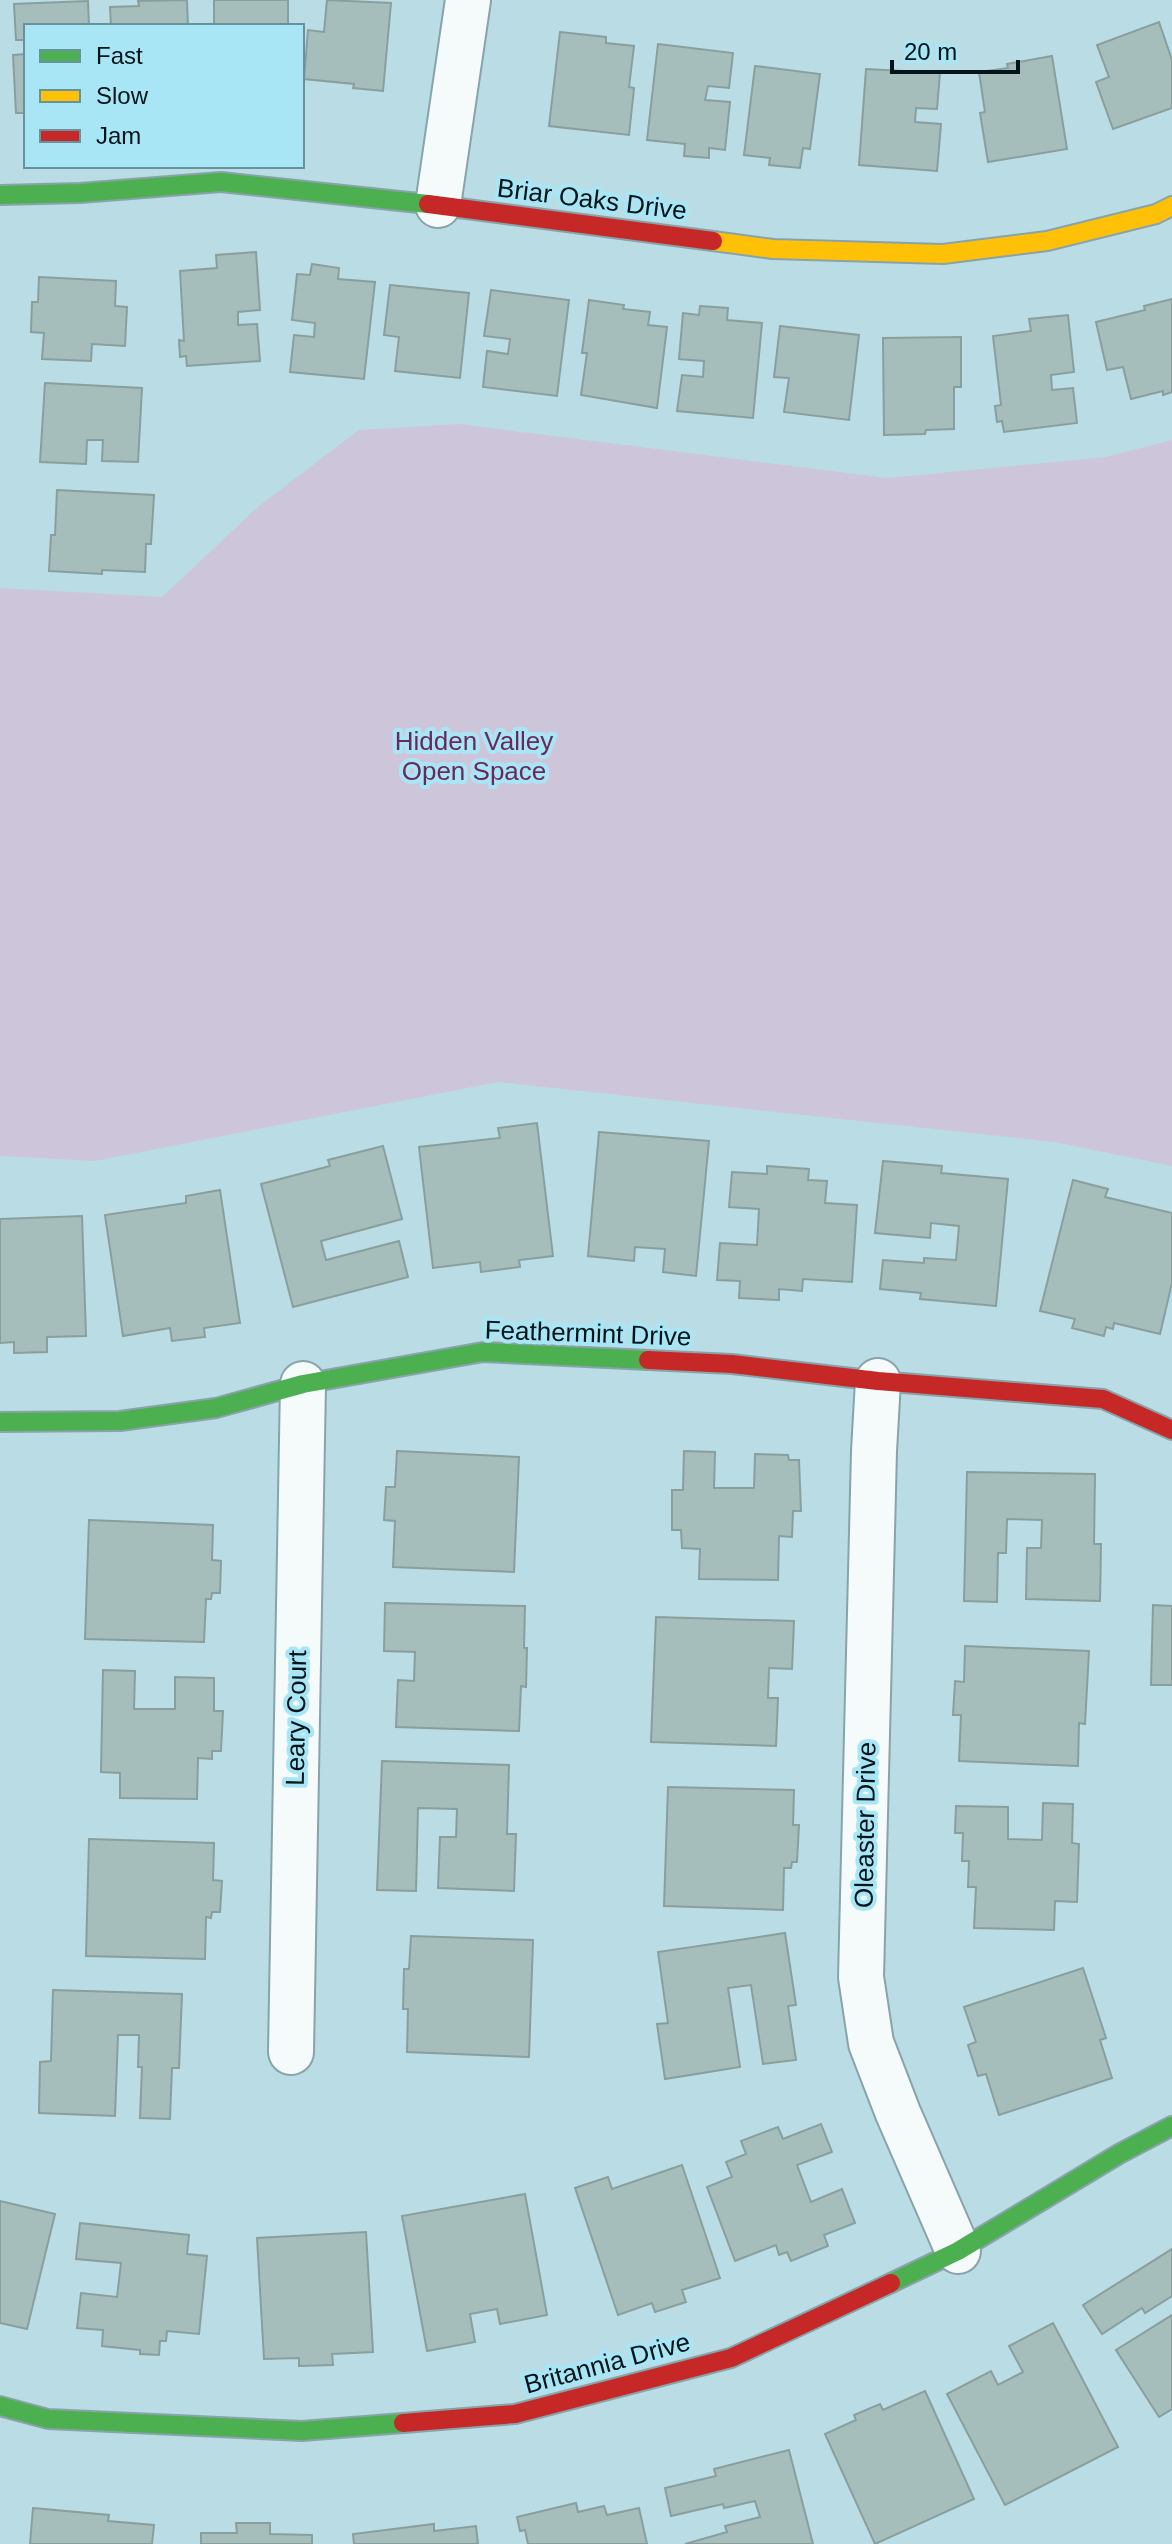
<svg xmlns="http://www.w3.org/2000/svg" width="1172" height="2544" font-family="Arial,sans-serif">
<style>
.green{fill:#cdc6db}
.building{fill:#a6bebb;stroke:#889f9e;stroke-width:2}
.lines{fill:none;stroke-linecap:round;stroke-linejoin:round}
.street-casing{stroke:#88a3a9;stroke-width:48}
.fast-casing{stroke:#88a3a9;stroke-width:22}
.slow-casing{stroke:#88a3a9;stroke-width:22}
.jam-casing{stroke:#88a3a9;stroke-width:22}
.street{stroke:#f5fafb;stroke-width:44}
.fast{stroke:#4caf50;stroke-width:18}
.slow{stroke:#ffc107;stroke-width:18}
.jam{stroke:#c62828;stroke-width:18}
.labels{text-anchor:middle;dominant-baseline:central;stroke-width:8;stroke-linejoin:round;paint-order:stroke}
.street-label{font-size:26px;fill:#001419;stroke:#a9e6f5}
.park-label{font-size:26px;fill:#682a5e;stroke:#a9e6f5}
</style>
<rect width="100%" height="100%" fill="#badce4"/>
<polygon class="green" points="459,424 887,478 1106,457 1172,440 1172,1166 1054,1142 498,1082 95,1161 0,1156 0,588 162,597 259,506 359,430"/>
<g class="building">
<polygon points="187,0 188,26 111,26 110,7 139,6 138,1"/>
<rect x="214" y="0" width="74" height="26"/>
<polygon points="327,0 391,3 383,91 353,88 354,84 304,79 308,30 324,32"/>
<polygon points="88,1 89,26 26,26 26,40 16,40 14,4"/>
<polygon points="1159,22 1172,60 1172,108 1113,129 1096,82 1109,77 1097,45"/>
<polygon points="560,32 606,37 606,43 634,46 629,87 634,88 629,135 549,126"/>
<polygon points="658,44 733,53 729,88 708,86 705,100 730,102 725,150 709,148 709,158 684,156 685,144 647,140"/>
<polygon points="26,54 26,113 16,113 13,55"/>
<polygon points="1052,56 1067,149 988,162 980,113 985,112 979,72 1008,68 1007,64"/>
<polygon points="755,66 820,74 810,149 803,148 800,168 769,165 770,158 744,155"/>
<polygon points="866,69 940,73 937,109 916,108 915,122 941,124 937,171 859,165"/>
<polygon points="256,252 260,310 238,312 238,325 257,324 260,361 187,366 186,356 180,357 179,340 184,341 180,271 217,268 216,255"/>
<polygon points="312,264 339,268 338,279 375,282 364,379 290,372 294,335 314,337 315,323 292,320 297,274 310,275"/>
<polygon points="39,277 116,281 115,306 127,307 125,346 92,344 91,361 42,359 44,333 31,332 32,302 38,302"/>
<polygon points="390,285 469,293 460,378 395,371 399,337 384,335"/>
<polygon points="491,290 569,300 557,396 483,387 487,351 508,354 510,339 484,336"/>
<polygon points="1172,299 1172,392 1163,395 1163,391 1131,399 1123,367 1107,370 1096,322 1145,310 1144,306"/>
<polygon points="589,300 624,305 623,309 650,312 648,325 667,327 657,408 581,395 587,353 582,353"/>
<polygon points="700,306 728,308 727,320 762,323 753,418 677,411 682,375 703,377 704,361 679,359 683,313 699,315"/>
<polygon points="1068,315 1074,372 1051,375 1052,390 1073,388 1077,423 1004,432 1002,421 997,422 995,406 1001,405 993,336 1031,331 1029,319"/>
<polygon points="780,326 859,335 849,420 784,412 789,378 774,377"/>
<polygon points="961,337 961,387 954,387 954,429 926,430 925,434 884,435 883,338"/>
<polygon points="45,383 142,388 138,462 102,461 103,440 87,440 86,464 40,462"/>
<polygon points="57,490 154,495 151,544 146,544 145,572 102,570 102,574 49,571 51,535 55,535"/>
<polygon points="537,1123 553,1256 519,1260 520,1267 481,1272 480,1262 433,1268 419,1147 500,1138 498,1128"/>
<polygon points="599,1132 709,1141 696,1276 663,1272 665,1249 635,1247 634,1261 588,1256"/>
<polygon points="383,1146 402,1219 321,1241 326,1260 399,1241 408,1277 293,1307 261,1184 330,1166 328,1160"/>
<polygon points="883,1161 942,1166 941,1173 1008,1179 996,1306 920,1299 921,1293 880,1289 883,1260 924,1263 924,1258 956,1260 959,1226 931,1223 930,1238 875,1233"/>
<polygon points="767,1166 809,1169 808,1180 827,1181 825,1203 857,1205 852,1282 803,1279 802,1291 779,1289 779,1300 739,1298 740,1281 717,1280 720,1243 757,1245 759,1209 729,1207 732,1172 767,1174"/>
<polygon points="1073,1180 1108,1189 1105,1197 1172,1213 1172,1283 1160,1334 1114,1323 1113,1329 1106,1327 1104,1336 1072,1328 1075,1319 1040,1311"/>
<polygon points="220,1190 240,1323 204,1328 205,1337 172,1341 170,1328 123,1336 105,1215 186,1203 186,1196"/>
<polygon points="82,1216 86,1336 47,1337 47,1352 14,1353 14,1342 0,1343 0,1219"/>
<polygon points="397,1451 519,1457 514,1572 393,1567 395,1521 384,1520 386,1487 395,1487"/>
<polygon points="684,1451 715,1452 714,1488 754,1488 755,1454 788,1455 789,1460 799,1460 801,1511 793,1511 792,1537 779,1536 778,1580 699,1579 700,1549 682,1548 681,1530 672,1530 672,1490 683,1490"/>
<polygon points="967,1472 1095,1474 1094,1544 1101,1544 1100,1601 1026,1599 1027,1548 1041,1548 1042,1520 1007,1519 1006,1553 998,1553 997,1602 964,1601"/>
<polygon points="89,1520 213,1525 212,1560 221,1561 220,1593 212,1593 211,1599 206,1599 204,1642 85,1639"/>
<polygon points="385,1603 525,1606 524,1648 527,1648 526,1687 521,1686 519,1731 396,1727 398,1680 414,1681 415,1652 384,1651"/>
<polygon points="1153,1605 1172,1606 1172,1685 1151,1685"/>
<polygon points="656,1617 794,1621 792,1669 769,1668 768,1698 778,1698 776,1746 651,1742"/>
<polygon points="965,1646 1089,1651 1085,1724 1079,1723 1078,1766 959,1761 961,1715 953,1715 955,1681 964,1682"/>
<polygon points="103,1670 135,1671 134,1709 175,1709 175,1677 214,1678 214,1711 223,1711 221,1751 212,1751 212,1759 198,1758 197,1799 120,1798 120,1773 101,1772"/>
<polygon points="382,1761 509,1765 507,1834 516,1834 514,1891 438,1888 440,1837 456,1837 457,1809 418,1808 416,1891 377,1890"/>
<polygon points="668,1787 794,1790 793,1825 799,1825 797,1862 792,1862 791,1868 784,1868 783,1910 664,1906"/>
<polygon points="1043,1803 1073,1804 1072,1843 1079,1844 1077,1902 1055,1901 1054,1930 974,1928 976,1887 968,1887 969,1861 962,1861 963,1833 955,1833 956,1806 1008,1807 1008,1839 1042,1840"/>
<polygon points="89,1839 214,1843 213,1880 222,1881 220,1912 212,1912 211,1918 206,1917 205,1959 86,1956"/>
<polygon points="785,1933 796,2005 788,2006 796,2060 763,2064 751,1985 728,1988 740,2067 665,2079 657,2024 668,2023 658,1952"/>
<polygon points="411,1936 533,1940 529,2057 407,2052 408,2009 403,2009 404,1969 409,1969"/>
<polygon points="1083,1968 1106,2038 1100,2040 1112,2078 999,2115 986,2074 978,2076 968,2045 976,2042 964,2007"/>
<polygon points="53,1990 182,1994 179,2068 172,2068 170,2119 140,2118 142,2067 138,2067 139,2035 118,2035 115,2116 39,2113 40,2062 51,2061"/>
<polygon points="821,2124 832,2152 797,2165 811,2202 842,2189 855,2223 824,2235 828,2246 791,2261 787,2252 779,2255 776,2245 735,2261 707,2187 732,2177 726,2162 746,2154 741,2141 778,2127 783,2139"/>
<polygon points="682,2165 720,2278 682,2290 686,2302 655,2312 652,2303 618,2315 575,2188 608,2177 612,2189"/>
<polygon points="525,2194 547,2315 500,2324 497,2309 470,2314 475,2342 427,2351 402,2216"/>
<polygon points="0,2201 55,2214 27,2329 0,2323"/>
<polygon points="80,2223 189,2235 187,2254 207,2256 199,2334 167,2331 166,2341 160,2341 159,2355 140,2354 140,2350 102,2346 103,2330 77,2328 81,2293 117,2297 121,2263 76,2259"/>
<polygon points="366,2232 373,2352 332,2354 333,2365 299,2366 299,2358 264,2359 257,2238"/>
<polygon points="1172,2249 1172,2296 1145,2313 1142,2308 1102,2334 1083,2305"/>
<polygon points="1172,2315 1172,2409 1159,2417 1116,2350"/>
<polygon points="1053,2323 1118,2447 1005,2505 947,2394 991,2371 998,2385 1023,2372 1009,2346"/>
<polygon points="925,2391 974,2499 875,2544 825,2434 856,2420 854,2415 880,2404 883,2410"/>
<polygon points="789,2450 813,2544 685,2544 727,2532 725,2526 760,2517 755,2501 724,2508 723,2504 671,2516 665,2488 716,2476 714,2469"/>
<polygon points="576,2503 578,2512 604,2506 607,2515 639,2508 647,2544 528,2544 525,2530 520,2531 517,2517"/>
<polygon points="33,2508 109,2515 108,2521 154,2525 152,2544 30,2544"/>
<polygon points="236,2523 270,2523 270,2534 312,2535 312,2544 201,2544 201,2533 237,2533"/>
<polygon points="434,2524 434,2531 476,2526 478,2544 354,2544 353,2534"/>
</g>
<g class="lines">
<g class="street-casing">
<g id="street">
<polyline points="438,205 468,0"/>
<polyline points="878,1381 874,1451 861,1977 871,2043 898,2113 958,2251"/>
<polyline points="291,2052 303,1384"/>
</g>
</g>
<g class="fast-casing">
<g id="fast">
<polyline points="0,195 80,193 221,182 428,204"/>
<polyline points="0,1422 120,1421 216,1408 303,1384 483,1352 648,1360"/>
<polyline points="891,2283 958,2251 1119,2154 1172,2126"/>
<polyline points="0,2406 48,2419 302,2431 403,2423"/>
</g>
</g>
<g class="slow-casing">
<polyline id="slow" points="713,241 773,249 943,254 1047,241 1156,214 1172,206"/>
</g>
<g class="jam-casing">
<g id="jam">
<polyline points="428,204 713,241"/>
<polyline points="648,1360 732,1364 878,1381 1103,1399 1172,1430"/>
<polyline points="403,2423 515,2414 731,2358 891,2283"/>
</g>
</g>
<use href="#street" class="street"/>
<use href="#fast" class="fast"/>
<use href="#slow" class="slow"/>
<use href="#jam" class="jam"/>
</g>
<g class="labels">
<g class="street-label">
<text transform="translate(592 199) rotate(7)">Briar Oaks Drive</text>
<text transform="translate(588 1333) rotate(2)">Feathermint Drive</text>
<text transform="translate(296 1718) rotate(-89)">Leary Court</text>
<text transform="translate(865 1825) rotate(-89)">Oleaster Drive</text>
<text transform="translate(607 2363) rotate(-15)">Britannia Drive</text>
</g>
<g class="park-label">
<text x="474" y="741">Hidden Valley<tspan x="474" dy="30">Open Space</tspan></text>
</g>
</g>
<rect x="24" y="24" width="280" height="144" fill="#a9e6f5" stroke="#65929d" stroke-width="2"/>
<rect x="40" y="50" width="40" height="12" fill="#4caf50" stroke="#65929d" stroke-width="2"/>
<text x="96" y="64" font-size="24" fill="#001419">Fast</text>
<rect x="40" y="90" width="40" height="12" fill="#ffc107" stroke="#65929d" stroke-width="2"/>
<text x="96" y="104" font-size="24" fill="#001419">Slow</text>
<rect x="40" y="130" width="40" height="12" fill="#c62828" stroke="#65929d" stroke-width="2"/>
<text x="96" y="144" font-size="24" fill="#001419">Jam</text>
<path d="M892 60v12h126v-12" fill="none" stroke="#001419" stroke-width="4"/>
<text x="904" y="60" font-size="24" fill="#001419" stroke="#a9e6f5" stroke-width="6" paint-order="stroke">20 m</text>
</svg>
